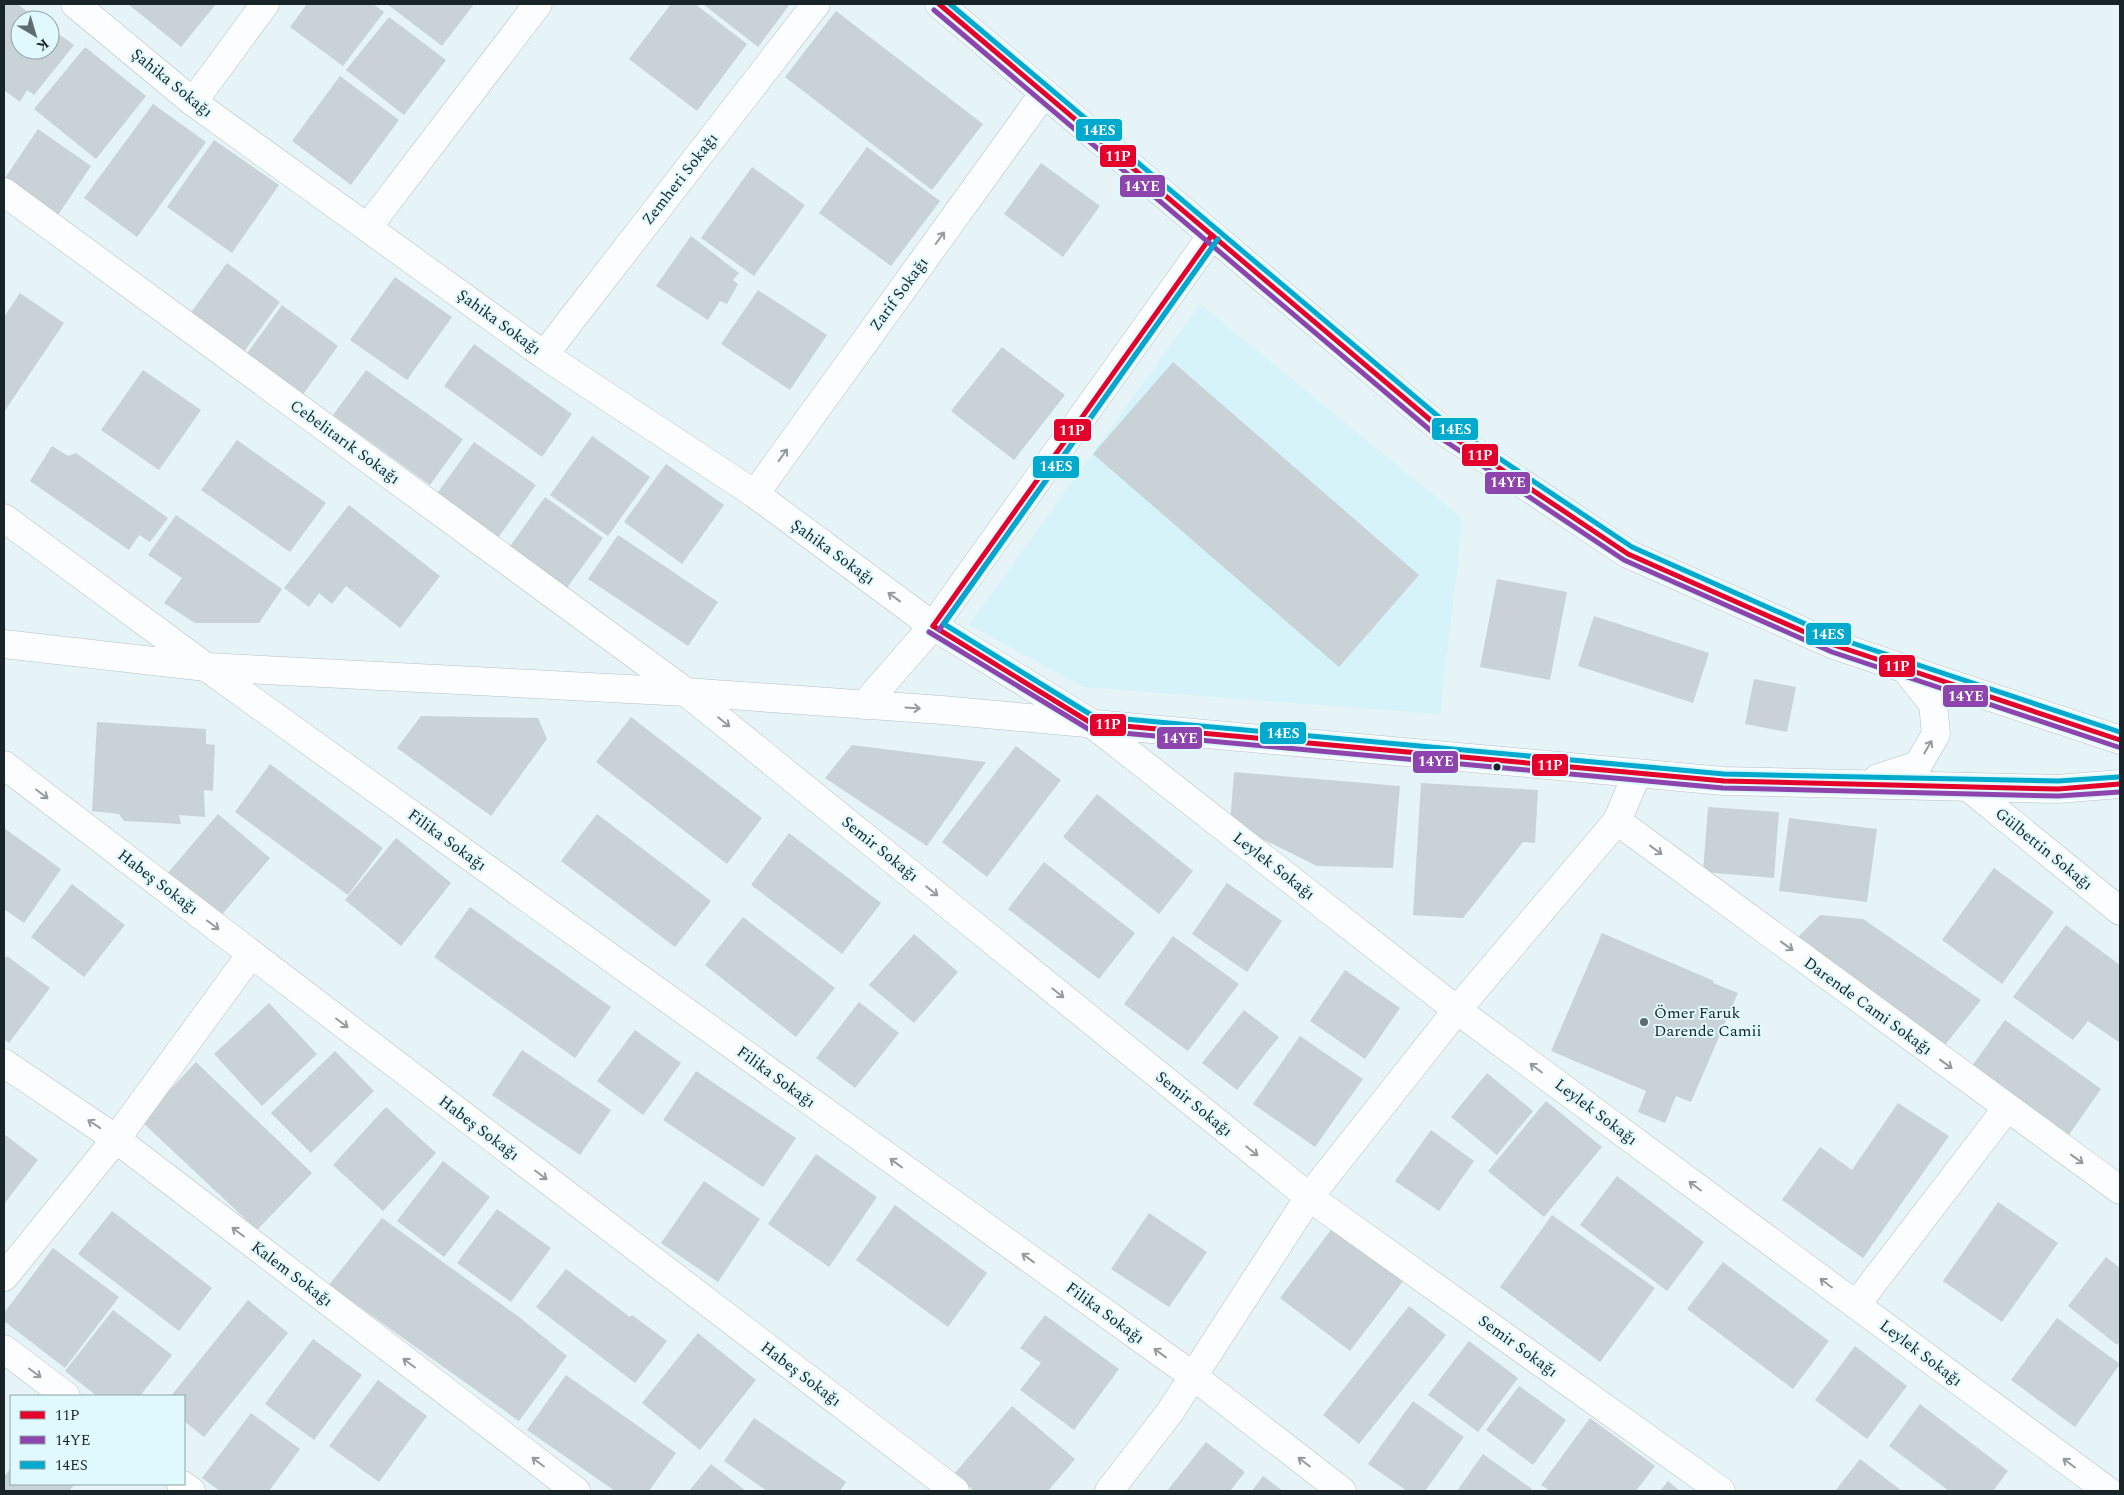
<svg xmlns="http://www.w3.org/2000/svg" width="2124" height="1495" font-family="Spectral,serif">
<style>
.built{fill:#d5f3f9}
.building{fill:#c8d2d7}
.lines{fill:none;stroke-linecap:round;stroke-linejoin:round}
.street-casing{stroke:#b5c1c4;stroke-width:29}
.secondary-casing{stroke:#b5c1c4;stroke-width:29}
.street{stroke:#fbfdfe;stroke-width:28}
.secondary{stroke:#fbfdfe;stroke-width:28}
.bus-1-casing{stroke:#dff9fe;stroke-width:9}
.bus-2-casing{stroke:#dff9fe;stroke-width:9}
.bus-3-casing{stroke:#dff9fe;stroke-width:9}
.bus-1{stroke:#e4002b;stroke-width:5}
.bus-2{stroke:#8e44ad;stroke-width:5}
.bus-3{stroke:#00a9ce;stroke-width:5}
.oneway{stroke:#959b9d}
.bus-dot{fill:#182427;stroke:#dff9fe;stroke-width:2}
.poi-dot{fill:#606d70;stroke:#dff9fe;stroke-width:2}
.labels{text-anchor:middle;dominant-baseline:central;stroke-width:4;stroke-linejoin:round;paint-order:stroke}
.street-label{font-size:16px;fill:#182427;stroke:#dff9fe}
.poi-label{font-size:16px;fill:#182427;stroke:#dff9fe;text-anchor:start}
.line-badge{stroke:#dff9fe;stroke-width:2}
.badge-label{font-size:14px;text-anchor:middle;font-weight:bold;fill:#fff}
</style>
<rect width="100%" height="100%" fill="#e6f4f7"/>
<polygon class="built" points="1200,304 1463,519 1440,714 1083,687 969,625"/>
<g class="building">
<polygon points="4,4 17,4 39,20 20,20 20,50 50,50 50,28 74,45 34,95 27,90 20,102 4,90"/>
<polygon points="128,4 216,4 181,47"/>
<polygon points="307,4 373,4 384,12 343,66 290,27"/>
<polygon points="387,4 474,4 442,46"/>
<polygon points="671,4 695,4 747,44 697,111 629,59"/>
<polygon points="703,4 790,4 758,47"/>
<polygon points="836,11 983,124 932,190 785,77"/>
<polygon points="389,17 446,60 404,115 346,70"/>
<polygon points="85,47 146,96 96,159 34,109"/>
<polygon points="340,76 399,120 351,185 292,141"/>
<polygon points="153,104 206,142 137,237 84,198"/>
<polygon points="38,129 91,166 58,215 5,178"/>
<polygon points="214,140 279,185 232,253 167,207"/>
<polygon points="867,147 940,201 891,266 819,213"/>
<polygon points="1041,163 1100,206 1063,257 1004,214"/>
<polygon points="752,167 805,205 754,276 701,238"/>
<polygon points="691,236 739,273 733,280 738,284 727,304 720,301 708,320 656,286"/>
<polygon points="227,263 280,302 240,357 187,318"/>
<polygon points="395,277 452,317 407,380 350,340"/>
<polygon points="758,290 827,335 790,390 721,344"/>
<polygon points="20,293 64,323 4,412 4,317"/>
<polygon points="282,305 338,346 299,400 243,359"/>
<polygon points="474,344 572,414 542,457 444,386"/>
<polygon points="1002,347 1065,395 1014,460 951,411"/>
<polygon points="1173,362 1419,575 1339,667 1093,454"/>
<polygon points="143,370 201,410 159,470 101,430"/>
<polygon points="366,370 463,439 430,485 333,415"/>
<polygon points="592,436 650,477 608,536 550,495"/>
<polygon points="237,440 326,503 290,552 201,490"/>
<polygon points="474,442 536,485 495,542 433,499"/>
<polygon points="52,446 68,456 76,453 168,518 150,542 139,535 129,550 30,481"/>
<polygon points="666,464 724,505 682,564 624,522"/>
<polygon points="545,497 603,538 564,592 506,552"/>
<polygon points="349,505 440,576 400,628 346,586 332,604 319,593 309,607 284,588"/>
<polygon points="176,515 282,589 259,623 195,623 164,603 182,578 148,555"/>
<polygon points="618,535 718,602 688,646 588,579"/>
<polygon points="1497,579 1567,592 1550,680 1480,667"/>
<polygon points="1594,616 1709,653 1693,703 1578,666"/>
<polygon points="1754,679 1796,687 1787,732 1745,724"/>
<polygon points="421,716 538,718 547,739 491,816 397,748"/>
<polygon points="631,717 762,818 727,864 596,762"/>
<polygon points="97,722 206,729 206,744 215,745 213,791 204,790 205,817 179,815 181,824 124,821 119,814 92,811"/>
<polygon points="852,745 986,762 927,846 825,778"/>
<polygon points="1016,746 1061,780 987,877 942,842"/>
<polygon points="270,764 383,848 348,895 235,812"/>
<polygon points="1234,772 1400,786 1393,868 1317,866 1230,823"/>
<polygon points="1421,783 1538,790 1535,843 1523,842 1463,918 1413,915"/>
<polygon points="1097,794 1193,871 1159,914 1063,837"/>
<polygon points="1708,807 1779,812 1774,878 1703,872"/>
<polygon points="218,814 270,858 220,917 167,874"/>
<polygon points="597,814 711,901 675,947 561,861"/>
<polygon points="1789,818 1877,829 1867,902 1779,891"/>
<polygon points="4,828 61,869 24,923 4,909"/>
<polygon points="789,833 881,903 842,954 751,885"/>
<polygon points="396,838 451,883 401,946 345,900"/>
<polygon points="1044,862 1135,933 1099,979 1008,909"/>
<polygon points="1994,868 2054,912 2002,984 1942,940"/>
<polygon points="1227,883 1282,921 1247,972 1192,934"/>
<polygon points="72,884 125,925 84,977 31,937"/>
<polygon points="470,907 611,1007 575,1058 434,957"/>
<polygon points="1820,915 1863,919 1981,1000 1941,1050 1791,944"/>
<polygon points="743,917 835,988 796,1037 705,965"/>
<polygon points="2066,925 2120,965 2120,1043 2088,1021 2073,1040 2013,997"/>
<polygon points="1602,933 1714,981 1713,983 1738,993 1691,1102 1676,1096 1665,1123 1638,1112 1646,1091 1551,1051"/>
<polygon points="914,934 958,972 914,1023 869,985"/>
<polygon points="1173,936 1239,984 1188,1051 1124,1004"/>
<polygon points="7,956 50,988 9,1043 4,1039 4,960"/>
<polygon points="1345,970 1400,1008 1365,1059 1310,1021"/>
<polygon points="859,1002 899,1033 855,1088 816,1058"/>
<polygon points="269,1003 317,1054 262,1106 214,1054"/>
<polygon points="1244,1010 1279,1037 1237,1090 1202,1063"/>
<polygon points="2005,1020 2101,1089 2066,1139 1969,1070"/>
<polygon points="635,1030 681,1063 643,1115 597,1081"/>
<polygon points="1300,1036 1363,1079 1315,1147 1253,1104"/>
<polygon points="522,1050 611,1110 580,1155 492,1095"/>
<polygon points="335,1051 374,1091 311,1153 271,1113"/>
<polygon points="196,1062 312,1173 257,1230 141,1121"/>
<polygon points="696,1071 796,1138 763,1187 663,1120"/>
<polygon points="1487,1073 1533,1111 1497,1155 1451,1117"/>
<polygon points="1546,1101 1602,1147 1544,1217 1488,1171"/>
<polygon points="1898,1103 1949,1136 1863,1258 1782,1200 1820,1147 1852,1170"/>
<polygon points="386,1107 436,1153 383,1211 333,1165"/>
<polygon points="1431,1130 1474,1161 1439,1211 1395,1181"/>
<polygon points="4,1134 38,1160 4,1204"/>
<polygon points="816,1154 877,1197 829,1267 768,1224"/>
<polygon points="443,1161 490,1197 444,1257 397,1221"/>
<polygon points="1617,1176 1704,1242 1667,1291 1580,1225"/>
<polygon points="704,1181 760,1219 718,1282 661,1243"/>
<polygon points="1998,1202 2058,1243 2002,1322 1943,1281"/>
<polygon points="895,1205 987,1273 948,1327 856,1260"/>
<polygon points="497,1209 551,1248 511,1302 457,1263"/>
<polygon points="112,1211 212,1288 179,1331 78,1254"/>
<polygon points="1149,1213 1207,1252 1169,1307 1111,1269"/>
<polygon points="1552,1215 1655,1288 1600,1362 1500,1287"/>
<polygon points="382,1218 519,1317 567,1356 519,1421 329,1285"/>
<polygon points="1333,1227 1404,1280 1350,1351 1280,1298"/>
<polygon points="53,1248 119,1297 65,1368 4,1321 4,1313"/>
<polygon points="2106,1257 2120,1268 2120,1341 2117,1345 2068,1306"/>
<polygon points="1723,1262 1829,1341 1793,1389 1687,1309"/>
<polygon points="566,1269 630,1317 632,1315 667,1341 635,1383 536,1307"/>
<polygon points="248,1300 288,1333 204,1437 184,1421 184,1396 171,1396"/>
<polygon points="1409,1306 1446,1335 1359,1444 1323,1415"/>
<polygon points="113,1310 172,1355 140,1396 97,1396 65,1371"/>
<polygon points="1045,1315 1119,1369 1074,1430 1020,1390 1041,1363 1020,1348"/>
<polygon points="2057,1318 2120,1364 2075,1427 2011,1380"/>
<polygon points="698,1333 756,1380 700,1450 642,1403"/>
<polygon points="313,1339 362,1375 314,1440 265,1404"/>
<polygon points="1469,1341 1518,1378 1478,1432 1428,1395"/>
<polygon points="1855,1346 1907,1386 1867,1439 1815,1400"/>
<polygon points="566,1375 676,1453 649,1491 615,1491 527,1430"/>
<polygon points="378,1380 427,1416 379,1482 329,1446"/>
<polygon points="1519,1386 1566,1420 1533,1465 1486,1430"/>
<polygon points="1413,1401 1464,1437 1425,1491 1407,1491 1368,1464"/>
<polygon points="1920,1404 2008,1471 1993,1491 1949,1491 1889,1446"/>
<polygon points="1012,1406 1075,1459 1048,1491 974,1491 954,1474"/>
<polygon points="251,1413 300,1449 269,1491 220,1491 202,1478"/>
<polygon points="754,1418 846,1482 840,1491 767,1491 724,1461"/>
<polygon points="1590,1418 1655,1466 1636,1491 1550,1491 1541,1485"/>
<polygon points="1206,1442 1245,1472 1230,1491 1167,1491"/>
<polygon points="1483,1454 1532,1489 1530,1491 1457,1491"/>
<polygon points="1860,1459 1902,1491 1835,1491"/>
<polygon points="711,1464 746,1491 689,1491"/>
<polygon points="11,1468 11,1484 75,1484 69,1491 4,1491 4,1477"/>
<polygon points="1263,1476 1283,1491 1252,1491"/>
<polygon points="1668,1481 1680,1491 1660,1491"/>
</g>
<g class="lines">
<g class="street-casing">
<g id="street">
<polyline points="75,4 193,102 544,355 755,494 933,626 1091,723 1457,1010 2108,1491"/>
<polyline points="193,102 265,4"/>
<polyline points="4,192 686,692 1309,1197 1721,1491"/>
<polyline points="368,227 538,4"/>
<polyline points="544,355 816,4"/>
<polyline points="755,494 1044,93"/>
<polyline points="4,518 206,667 1193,1376 1342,1491"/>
<polyline points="864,705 933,626 1212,235"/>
<polyline points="4,765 955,1491"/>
<polyline points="1968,787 2120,911"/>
<polyline points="1617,821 2120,1190"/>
<polyline points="4,1063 116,1139 576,1491"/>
<polyline points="4,1277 116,1139 251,954"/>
<polyline points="1856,1305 2007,1108"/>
<polyline points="4,1349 66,1396"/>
<polyline points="181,1484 191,1491"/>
<polyline points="1109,1491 1170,1412 1309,1197 1457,1010 1617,821 1637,774"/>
</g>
</g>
<g class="secondary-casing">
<g id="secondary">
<polyline points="939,4 1441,429 1628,554 1834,645 2120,740"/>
<polyline points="4,644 206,667 686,692 942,710 1724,781 2058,789 2120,784"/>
<polyline points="1878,778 1918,765 1936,734 1933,704 1905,669"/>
</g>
</g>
<use href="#street" class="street"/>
<use href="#secondary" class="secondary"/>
<g class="bus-1-casing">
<g id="bus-1">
<polyline points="939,4 1441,429 1628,554 1834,645 2120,740"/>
<polyline points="933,626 1091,723 1724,781 2058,789 2120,784"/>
<polyline points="933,626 1212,235"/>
</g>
</g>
<g class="bus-2-casing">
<g id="bus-2">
<polyline points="934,10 1436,435 1624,560 1832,652 2118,747"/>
<polyline points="939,630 1218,239"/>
<polyline points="929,632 1090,730 1723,788 2058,796 2120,792"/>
</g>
</g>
<g class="bus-3-casing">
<g id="bus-3">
<polyline points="950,4 1446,423 1632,547 1837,638 2120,732"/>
<polyline points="1218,239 944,624 1093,716 1724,774 2058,781 2119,777"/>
</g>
</g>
<use href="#bus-1" class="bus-1"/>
<use href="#bus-2" class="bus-2"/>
<use href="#bus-3" class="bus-3"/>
</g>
<defs><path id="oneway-shaft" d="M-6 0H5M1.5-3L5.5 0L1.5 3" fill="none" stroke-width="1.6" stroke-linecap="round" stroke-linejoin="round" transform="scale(1.25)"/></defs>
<g class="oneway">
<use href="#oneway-shaft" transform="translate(940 238) rotate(-54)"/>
<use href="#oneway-shaft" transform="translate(783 455) rotate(-54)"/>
<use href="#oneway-shaft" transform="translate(894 597) rotate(-144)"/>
<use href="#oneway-shaft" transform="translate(913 708) rotate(4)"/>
<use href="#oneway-shaft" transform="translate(724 722) rotate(39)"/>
<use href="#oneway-shaft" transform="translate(1928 747) rotate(-60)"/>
<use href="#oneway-shaft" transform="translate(42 794) rotate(37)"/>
<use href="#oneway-shaft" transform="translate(1656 850) rotate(36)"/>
<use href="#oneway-shaft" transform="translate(932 891) rotate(39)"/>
<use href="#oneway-shaft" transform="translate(213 925) rotate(37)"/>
<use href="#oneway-shaft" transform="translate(1787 946) rotate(36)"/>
<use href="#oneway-shaft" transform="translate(1058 993) rotate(39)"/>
<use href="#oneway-shaft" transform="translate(342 1023) rotate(37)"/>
<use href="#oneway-shaft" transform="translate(1946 1064) rotate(36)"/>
<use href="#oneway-shaft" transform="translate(1536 1068) rotate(-143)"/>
<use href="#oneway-shaft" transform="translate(94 1124) rotate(-146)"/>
<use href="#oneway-shaft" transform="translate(1252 1151) rotate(39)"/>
<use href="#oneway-shaft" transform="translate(2077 1159) rotate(36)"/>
<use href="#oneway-shaft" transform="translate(896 1163) rotate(-144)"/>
<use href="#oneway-shaft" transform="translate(541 1175) rotate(37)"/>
<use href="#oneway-shaft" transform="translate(1695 1186) rotate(-143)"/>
<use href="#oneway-shaft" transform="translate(238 1232) rotate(-143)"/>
<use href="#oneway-shaft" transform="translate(1028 1258) rotate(-144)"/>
<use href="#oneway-shaft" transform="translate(1826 1283) rotate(-143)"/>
<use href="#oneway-shaft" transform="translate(1160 1353) rotate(-144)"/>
<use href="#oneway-shaft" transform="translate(409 1363) rotate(-143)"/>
<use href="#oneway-shaft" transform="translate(35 1373) rotate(37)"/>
<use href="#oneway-shaft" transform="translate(538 1462) rotate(-143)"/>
<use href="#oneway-shaft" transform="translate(1304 1462) rotate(-143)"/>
<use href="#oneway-shaft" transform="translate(2069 1463) rotate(-143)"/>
</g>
<circle class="bus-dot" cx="1497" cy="767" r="4.5"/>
<circle class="poi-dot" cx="1644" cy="1022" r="5"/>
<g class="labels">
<g class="street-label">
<text transform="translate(172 83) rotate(39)">Şahika Sokağı</text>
<text transform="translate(680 179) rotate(-52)">Zemheri Sokağı</text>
<text transform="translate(899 294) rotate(-54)">Zarif Sokağı</text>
<text transform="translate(499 322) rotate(36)">Şahika Sokağı</text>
<text transform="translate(345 442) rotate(36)">Cebelitarık Sokağı</text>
<text transform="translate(833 552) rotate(36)">Şahika Sokağı</text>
<text transform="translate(447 840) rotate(36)">Filika Sokağı</text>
<text transform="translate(880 849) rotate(39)">Semir Sokağı</text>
<text transform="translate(2044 849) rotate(39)">Gülbettin Sokağı</text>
<text transform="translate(1274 866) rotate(38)">Leylek Sokağı</text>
<text transform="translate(158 882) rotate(37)">Habeş Sokağı</text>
<text transform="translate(1868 1006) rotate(36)">Darende Cami Sokağı</text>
<text transform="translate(776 1077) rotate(36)">Filika Sokağı</text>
<text transform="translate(1194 1104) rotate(39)">Semir Sokağı</text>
<text transform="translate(1596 1112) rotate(37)">Leylek Sokağı</text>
<text transform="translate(479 1128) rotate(37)">Habeş Sokağı</text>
<text transform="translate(292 1274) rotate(37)">Kalem Sokağı</text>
<text transform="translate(1105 1313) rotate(36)">Filika Sokağı</text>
<text transform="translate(1518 1346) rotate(36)">Semir Sokağı</text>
<text transform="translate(1921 1353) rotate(37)">Leylek Sokağı</text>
<text transform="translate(801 1374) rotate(37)">Habeş Sokağı</text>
</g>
<g class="poi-label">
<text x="1654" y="1013">Ömer Faruk<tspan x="1654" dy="18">Darende Camii</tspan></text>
</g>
</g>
<g class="line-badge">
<rect x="1075" y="118" width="48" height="24" rx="5" fill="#00a9ce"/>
<rect x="1099" y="144" width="38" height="24" rx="5" fill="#e4002b"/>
<rect x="1119" y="174" width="47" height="24" rx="5" fill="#8e44ad"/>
<rect x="1431" y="417" width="48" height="24" rx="5" fill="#00a9ce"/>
<rect x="1053" y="418" width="39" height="24" rx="5" fill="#e4002b"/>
<rect x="1461" y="443" width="38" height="24" rx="5" fill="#e4002b"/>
<rect x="1032" y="455" width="48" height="24" rx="5" fill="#00a9ce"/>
<rect x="1484" y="471" width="47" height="24" rx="5" fill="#8e44ad"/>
<rect x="1805" y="622" width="47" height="24" rx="5" fill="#00a9ce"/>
<rect x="1878" y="654" width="38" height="24" rx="5" fill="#e4002b"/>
<rect x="1942" y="684" width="47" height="24" rx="5" fill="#8e44ad"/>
<rect x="1089" y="713" width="38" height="24" rx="5" fill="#e4002b"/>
<rect x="1259" y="721" width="48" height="24" rx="5" fill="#00a9ce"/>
<rect x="1156" y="726" width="47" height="24" rx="5" fill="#8e44ad"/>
<rect x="1412" y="750" width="47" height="24" rx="5" fill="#8e44ad"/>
<rect x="1531" y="753" width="38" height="24" rx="5" fill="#e4002b"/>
</g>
<g class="badge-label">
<text x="1099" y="135">14ES</text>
<text x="1118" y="161">11P</text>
<text x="1142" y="191">14YE</text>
<text x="1455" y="434">14ES</text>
<text x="1072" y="435">11P</text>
<text x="1480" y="460">11P</text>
<text x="1056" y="471">14ES</text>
<text x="1508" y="487">14YE</text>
<text x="1828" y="639">14ES</text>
<text x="1897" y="671">11P</text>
<text x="1966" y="701">14YE</text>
<text x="1108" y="729">11P</text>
<text x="1283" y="738">14ES</text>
<text x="1180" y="743">14YE</text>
<text x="1436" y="766">14YE</text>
<text x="1550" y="770">11P</text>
</g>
<rect width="2124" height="1495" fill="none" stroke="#182427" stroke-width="10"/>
<rect x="10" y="1395" width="175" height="90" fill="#dff9fe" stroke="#8fa4a8"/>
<rect x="20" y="1411" width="25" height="8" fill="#e4002b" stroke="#8fa4a8"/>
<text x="55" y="1420" font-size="15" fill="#182427">11P</text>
<rect x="20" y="1436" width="25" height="8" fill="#8e44ad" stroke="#8fa4a8"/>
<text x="55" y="1445" font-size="15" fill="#182427">14YE</text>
<rect x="20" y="1461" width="25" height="8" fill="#00a9ce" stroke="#8fa4a8"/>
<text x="55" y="1470" font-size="15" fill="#182427">14ES</text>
<g transform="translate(35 35) rotate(142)"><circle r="24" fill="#dff9fe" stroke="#8fa4a8"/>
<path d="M0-4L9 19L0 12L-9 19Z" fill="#606d70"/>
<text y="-8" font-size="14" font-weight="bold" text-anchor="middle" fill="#182427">K</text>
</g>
</svg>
